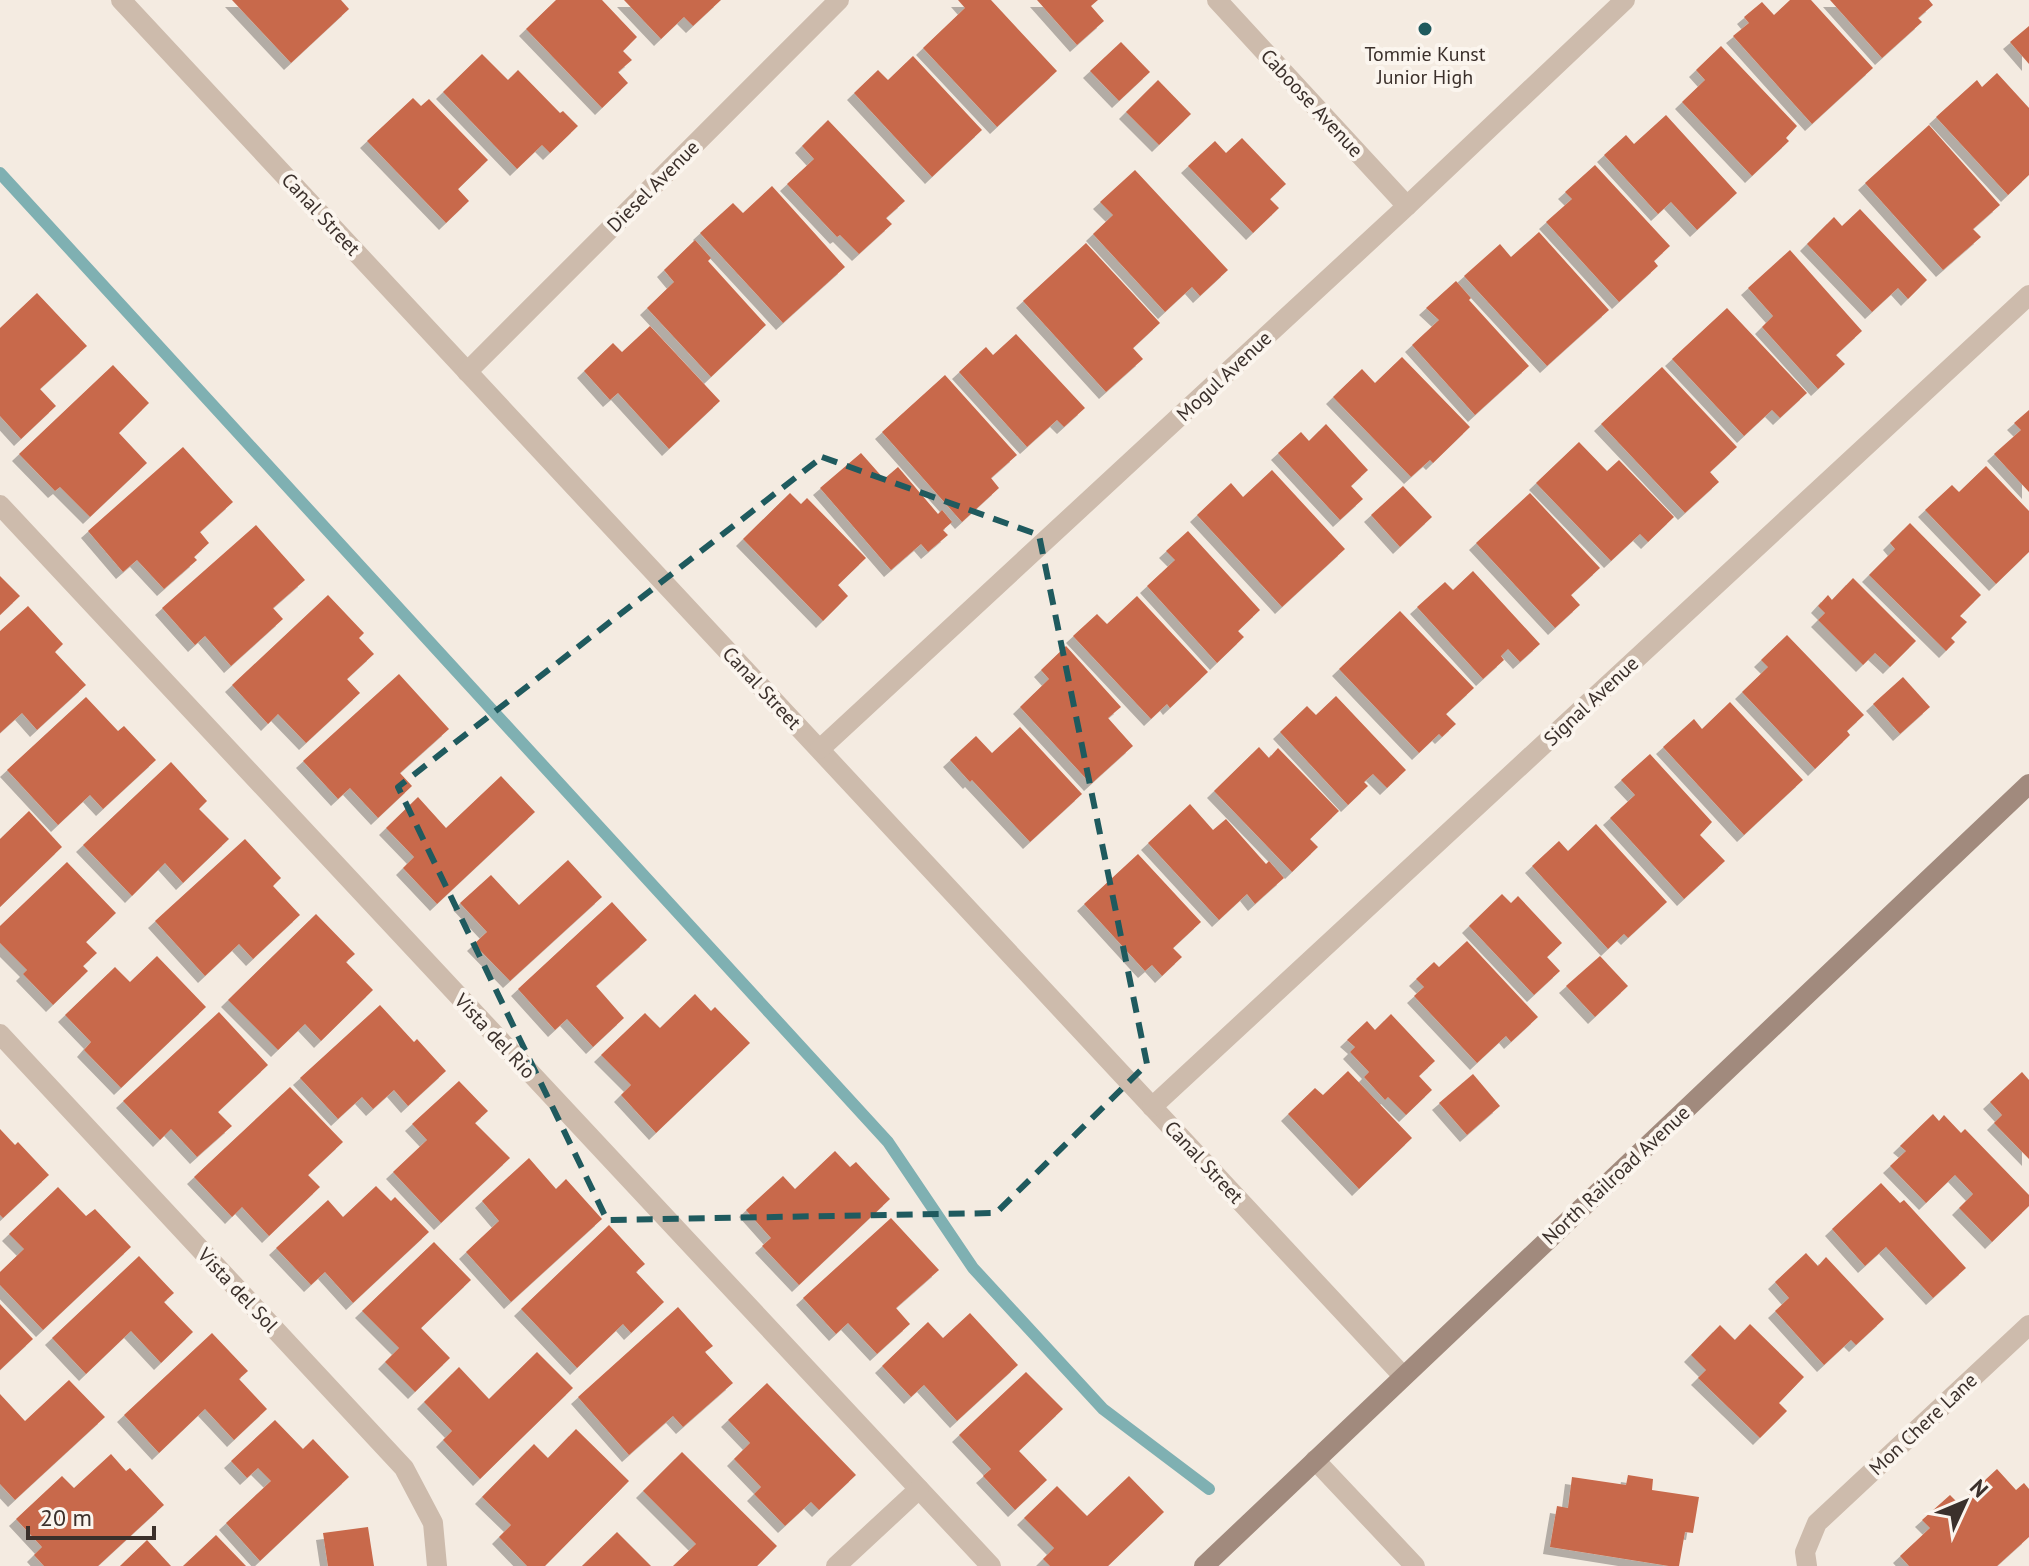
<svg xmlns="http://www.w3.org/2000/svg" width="2029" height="1566" font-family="'PT Sans',sans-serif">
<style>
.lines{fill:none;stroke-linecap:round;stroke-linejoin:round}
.stream{stroke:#7fb0b2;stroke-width:12}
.building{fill:#c8694b;filter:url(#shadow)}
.lane{stroke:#cdbbac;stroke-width:20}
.street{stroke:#cdbbac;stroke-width:20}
.secondary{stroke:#a18a7d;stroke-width:20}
.marked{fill:none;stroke:#1f5a5e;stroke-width:6;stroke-dasharray:16 10;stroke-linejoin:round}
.poi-dot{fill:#1f5a5e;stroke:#fbf5ee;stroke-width:3}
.labels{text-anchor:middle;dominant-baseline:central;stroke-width:8;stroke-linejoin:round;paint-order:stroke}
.poi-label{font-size:20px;fill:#3b302b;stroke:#fbf5ee}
.street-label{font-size:20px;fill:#3b302b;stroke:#fbf5ee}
</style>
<defs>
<filter id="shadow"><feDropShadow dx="-7" dy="7" stdDeviation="0" flood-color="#0004"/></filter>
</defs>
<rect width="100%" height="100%" fill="#f4ebe1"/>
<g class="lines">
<polyline class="stream" points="0,173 888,1142 973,1268 1103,1409 1209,1489"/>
</g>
<g class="building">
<polygon points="232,0 341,0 349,9 291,63"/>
<polygon points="556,0 602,0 637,37 623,51 632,60 618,72 628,83 602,108 526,29"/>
<polygon points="624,0 721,0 693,26 684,17 661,39"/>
<polygon points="958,0 991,0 1057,71 997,127 923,48 965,8"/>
<polygon points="1037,0 1098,0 1091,6 1104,21 1077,45"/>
<polygon points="1790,0 1811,0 1873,68 1812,124 1733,36 1749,23 1744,17 1762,2 1774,15"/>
<polygon points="1830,0 1929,0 1933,5 1918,18 1922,22 1882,58"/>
<polygon points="2029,26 2029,64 2010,42"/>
<polygon points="1121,42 1150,72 1119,101 1090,71"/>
<polygon points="1721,46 1797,126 1786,138 1789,141 1752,176 1682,102 1705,80 1696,70"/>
<polygon points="482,54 508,80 518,70 560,113 563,111 578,126 550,153 542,145 517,169 443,92"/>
<polygon points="913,56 982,130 932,177 854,93 878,70 888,80"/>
<polygon points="1997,73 2029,108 2029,175 2008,195 1936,117 1977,80 1982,87"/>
<polygon points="1158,80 1191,114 1159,145 1126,112"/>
<polygon points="413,98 421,106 429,99 488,160 458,189 469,201 446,223 367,141"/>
<polygon points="1666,115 1737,193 1697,230 1671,202 1658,214 1604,155 1626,135 1634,144"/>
<polygon points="828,120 905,201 886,218 892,224 859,254 840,235 837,237 787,184 814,159 802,146"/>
<polygon points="1929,125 2000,205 1973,229 1981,237 1943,270 1865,183"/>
<polygon points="1242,138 1286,184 1270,199 1279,208 1253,233 1188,166 1215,141 1226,153"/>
<polygon points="1595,165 1670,246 1654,261 1658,266 1619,302 1546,222 1572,199 1565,192"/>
<polygon points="1135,170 1228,270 1200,296 1192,287 1165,312 1093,234 1113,215 1100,202"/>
<polygon points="772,186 845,267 783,323 700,233 733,203 743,213"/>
<polygon points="1860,209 1927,280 1908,299 1898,288 1872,312 1807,244 1834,217 1842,226"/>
<polygon points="1539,232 1609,310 1547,366 1464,276 1500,244 1511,257"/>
<polygon points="695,240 711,258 708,261 766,325 711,377 647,308 674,282 664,270"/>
<polygon points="1086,243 1160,323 1133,348 1143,359 1106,392 1023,301"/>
<polygon points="1790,250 1862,331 1836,355 1845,364 1818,389 1762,327 1773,316 1748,288"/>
<polygon points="1456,281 1471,298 1469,300 1529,366 1475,415 1412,345 1439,320 1426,308"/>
<polygon points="37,293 87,346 40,389 56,406 21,439 0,416 0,328"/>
<polygon points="1727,308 1807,393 1780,418 1772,410 1744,436 1672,359"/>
<polygon points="650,326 720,401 669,449 618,393 610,400 584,371 613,343 622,352"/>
<polygon points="1016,334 1085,408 1064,427 1057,420 1027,447 959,372 986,347 993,355"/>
<polygon points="1402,357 1470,427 1433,463 1430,460 1411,477 1333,397 1362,369 1375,383"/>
<polygon points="113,365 149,403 119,433 147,463 90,517 60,487 55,491 19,454"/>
<polygon points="1662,367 1737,447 1710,472 1719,482 1685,513 1601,424"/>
<polygon points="945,375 1017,455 991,478 999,488 962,522 882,432"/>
<polygon points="2029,410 2029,492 1994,454 2021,430 2014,423"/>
<polygon points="1326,424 1368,470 1351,486 1363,499 1340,520 1278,453 1301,432 1309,441"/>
<polygon points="1579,442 1607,471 1619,460 1674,517 1648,542 1640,534 1611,561 1536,483"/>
<polygon points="183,447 233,502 200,532 209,543 194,557 197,560 164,589 137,560 123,572 88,531"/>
<polygon points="861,453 884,479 898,467 938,514 942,510 952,522 943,530 948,535 928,552 921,544 891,570 820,488"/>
<polygon points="1986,466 2029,511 2029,552 1996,584 1925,510 1952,485 1959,492"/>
<polygon points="1272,470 1345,549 1282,607 1197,515 1231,483 1243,497"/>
<polygon points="1403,486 1432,517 1400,547 1371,515"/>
<polygon points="790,493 801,504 807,498 866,558 838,585 848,596 823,621 743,539"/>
<polygon points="1530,493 1600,568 1571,595 1580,605 1555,628 1476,543"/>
<polygon points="1910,523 1981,595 1960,616 1967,622 1951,638 1955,642 1946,651 1869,575 1895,549 1890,543"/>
<polygon points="256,525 305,580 273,608 283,619 231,666 205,636 195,645 162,608"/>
<polygon points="1188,531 1260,610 1238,631 1244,637 1217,663 1147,586 1175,560 1166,551"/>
<polygon points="1473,571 1540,644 1520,662 1508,649 1501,656 1504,660 1483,679 1417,607 1445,582 1453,590"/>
<polygon points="0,576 20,596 0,615"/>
<polygon points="1853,578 1916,641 1890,667 1875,653 1863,665 1818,620 1825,613 1818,606 1828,595 1832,600"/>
<polygon points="328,595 364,633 359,638 374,654 347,679 360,693 306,743 278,714 268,724 232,685"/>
<polygon points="1137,596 1208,672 1170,708 1167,704 1151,719 1073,636 1097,614 1107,624"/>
<polygon points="28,606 63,644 55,652 86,685 37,730 22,713 0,733 0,631"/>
<polygon points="1400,611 1474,688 1446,714 1456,724 1442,737 1439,734 1419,753 1339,669"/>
<polygon points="1787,635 1864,715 1847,731 1850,735 1815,769 1742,692 1768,667 1761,660"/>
<polygon points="1066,646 1121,707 1108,718 1133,746 1091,784 1020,707 1049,679 1041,670"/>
<polygon points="399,674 449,729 400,773 412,786 378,818 350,788 338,799 303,761"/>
<polygon points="1903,677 1930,707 1900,734 1873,704"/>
<polygon points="1336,696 1406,770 1387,788 1373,774 1364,782 1368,786 1348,805 1280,732 1307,706 1316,715"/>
<polygon points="86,697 118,731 124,726 156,760 103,809 90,795 58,825 7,770"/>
<polygon points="1730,702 1803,780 1744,835 1663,747 1694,719 1702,729"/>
<polygon points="1020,727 1082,794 1030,842 972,780 970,782 950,760 976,736 992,753"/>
<polygon points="1259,747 1269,758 1278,748 1339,811 1310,839 1318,847 1292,872 1214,791"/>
<polygon points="1650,754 1712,822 1700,835 1725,861 1684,899 1610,818 1635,795 1621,780"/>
<polygon points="171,762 207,801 199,809 229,839 183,883 165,863 132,896 83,845"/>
<polygon points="501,776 535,812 437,904 403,868 414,857 386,828 418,797 446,828"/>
<polygon points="1190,804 1213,830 1226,819 1266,864 1269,861 1284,878 1255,904 1247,894 1219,920 1148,843"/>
<polygon points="29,811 62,847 0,907 0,839"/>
<polygon points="1596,824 1667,902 1628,938 1624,934 1608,949 1532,866 1559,841 1568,851"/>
<polygon points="245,839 281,878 273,886 300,915 253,959 239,944 205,976 155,921"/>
<polygon points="1138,854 1201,922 1173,948 1182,957 1162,976 1152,965 1145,971 1084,904"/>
<polygon points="568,860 602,897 510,981 474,944 487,932 460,903 491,875 519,905"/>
<polygon points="67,862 116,913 86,942 97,953 83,966 88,971 53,1005 23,974 27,970 0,943 0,926"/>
<polygon points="1502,894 1511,903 1518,896 1562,943 1547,957 1560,971 1534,995 1469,926"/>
<polygon points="612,902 647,940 596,986 624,1018 593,1047 567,1019 555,1030 518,989"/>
<polygon points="316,914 355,954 346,962 373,990 321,1041 305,1024 278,1050 228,1000"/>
<polygon points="1467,941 1538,1017 1511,1042 1506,1036 1477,1063 1414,996 1424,987 1416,979 1434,962 1439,967"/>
<polygon points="157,956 206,1007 121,1088 84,1050 91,1042 65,1015 115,967 130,982"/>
<polygon points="1600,956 1628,986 1595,1017 1566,986"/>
<polygon points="695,994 711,1011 715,1007 750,1043 656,1133 621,1095 631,1085 601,1055 645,1013 660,1028"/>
<polygon points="380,1005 414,1042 417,1039 446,1071 408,1106 394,1090 373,1109 362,1097 338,1119 300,1078"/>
<polygon points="219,1012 268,1065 218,1112 232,1126 197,1157 171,1129 160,1140 123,1101"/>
<polygon points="1391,1014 1435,1061 1419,1076 1432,1090 1406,1115 1388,1097 1385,1100 1364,1077 1369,1072 1350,1052 1355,1047 1347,1040 1367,1021 1375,1030"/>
<polygon points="1348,1071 1412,1138 1359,1189 1288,1114 1315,1088 1323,1095"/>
<polygon points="2022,1072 2029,1080 2029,1159 1994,1123 2002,1115 1990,1102"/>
<polygon points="1473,1074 1500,1106 1467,1135 1439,1103"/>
<polygon points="459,1081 488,1111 475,1123 510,1158 441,1223 393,1172 427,1140 412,1124"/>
<polygon points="290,1087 343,1142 308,1175 320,1187 269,1236 242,1207 232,1217 194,1177"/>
<polygon points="1933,1114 1939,1121 1944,1115 1961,1133 1965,1129 2029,1195 2029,1206 1992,1242 1959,1208 1973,1194 1955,1175 1926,1203 1890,1166 1906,1151 1900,1146"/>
<polygon points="0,1129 15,1145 18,1142 49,1175 3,1218 0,1215"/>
<polygon points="835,1151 850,1167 856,1162 890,1199 799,1285 762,1246 771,1238 746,1210 783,1176 795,1189"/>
<polygon points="529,1158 556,1189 566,1179 602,1219 511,1302 466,1252 499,1221 482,1201"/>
<polygon points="1881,1183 1900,1203 1904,1200 1966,1268 1933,1298 1886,1247 1865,1266 1832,1229"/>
<polygon points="376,1186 391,1201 395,1197 429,1232 353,1303 325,1272 311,1285 276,1248 328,1200 343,1217"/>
<polygon points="58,1187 86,1216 95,1209 131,1247 43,1330 0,1285 0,1272 24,1249 9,1234"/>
<polygon points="891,1218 939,1270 896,1308 910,1324 877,1354 848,1323 836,1334 803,1298"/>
<polygon points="609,1225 645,1264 636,1272 664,1302 631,1333 623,1324 577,1368 521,1309"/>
<polygon points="434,1242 471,1280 421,1328 450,1358 415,1392 385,1362 399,1348 362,1311"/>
<polygon points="1806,1253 1818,1266 1826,1257 1884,1319 1856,1345 1851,1340 1824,1365 1775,1311 1789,1298 1775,1282"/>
<polygon points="139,1256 174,1293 164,1302 193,1332 161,1363 131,1331 86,1374 52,1338"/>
<polygon points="0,1304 33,1339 0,1370"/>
<polygon points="678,1307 713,1346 705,1352 733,1383 683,1427 673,1416 629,1455 578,1397"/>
<polygon points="970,1313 1018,1365 957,1421 924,1385 911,1397 882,1366 928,1322 943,1338"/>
<polygon points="1750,1324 1804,1377 1779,1403 1787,1411 1760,1438 1698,1378 1706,1370 1691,1355 1720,1325 1735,1340"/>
<polygon points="212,1333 248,1371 239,1379 267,1409 234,1440 205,1409 159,1453 124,1415"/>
<polygon points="537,1352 573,1388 480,1479 443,1440 452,1431 424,1402 459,1367 489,1399"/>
<polygon points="1026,1372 1063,1409 1019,1451 1047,1480 1015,1510 983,1476 991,1469 959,1435"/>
<polygon points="69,1380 105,1417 15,1500 0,1484 0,1394 25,1421"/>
<polygon points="767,1383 856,1475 819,1510 811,1502 785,1526 754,1494 761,1487 734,1459 750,1443 728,1420"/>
<polygon points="275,1420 303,1449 313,1439 349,1477 260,1561 226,1523 271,1481 258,1468 247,1478 231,1461"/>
<polygon points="576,1429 629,1481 545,1566 527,1566 499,1537 511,1525 482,1497 534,1444 548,1458"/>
<polygon points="682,1452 777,1546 757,1566 673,1566 696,1544 643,1491"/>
<polygon points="111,1454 126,1471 130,1468 164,1505 98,1566 44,1566 34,1555 42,1547 16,1519 62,1476 74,1488"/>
<polygon points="1997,1469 2016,1490 2024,1483 2029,1489 2029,1537 1997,1566 1909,1566 1900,1556 1930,1528 1922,1520 1950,1495 1959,1504"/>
<polygon points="1628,1475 1653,1479 1652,1490 1699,1497 1693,1533 1685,1532 1679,1566 1669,1566 1550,1547 1557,1506 1568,1508 1572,1477 1626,1485"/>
<polygon points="1129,1476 1164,1512 1108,1566 1050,1566 1043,1559 1054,1548 1024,1518 1057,1486 1087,1516"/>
<polygon points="368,1527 374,1566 328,1566 323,1533"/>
<polygon points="617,1532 651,1566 582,1566"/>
<polygon points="216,1535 246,1566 183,1566"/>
<polygon points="147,1540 171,1566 120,1566"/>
</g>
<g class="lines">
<polyline class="lane" points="1315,1460 1415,1566"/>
<g class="street">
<polyline points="121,0 1403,1376"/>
<polyline points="1217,0 1407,206"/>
<polyline points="467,372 839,0"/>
<polyline points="0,505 991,1566"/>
<polyline points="820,749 1407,206 1625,0"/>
<polyline points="0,1034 404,1468 433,1523 437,1566"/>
<polyline points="1152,1107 2029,295"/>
<polyline points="836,1566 919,1489"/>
<polyline points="1807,1566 1805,1552 1817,1523 2029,1325"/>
</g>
<polyline class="secondary" points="1204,1566 2029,784"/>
</g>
<path class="marked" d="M822 457 1039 535 1147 1064 996 1213 607 1220 398 787Z"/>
<circle class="poi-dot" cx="1425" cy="29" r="8"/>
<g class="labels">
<g class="poi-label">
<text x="1425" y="54">Tommie Kunst<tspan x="1425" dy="23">Junior High</tspan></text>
</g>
<g class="street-label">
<text transform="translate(1312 103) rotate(47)">Caboose Avenue</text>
<text transform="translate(653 186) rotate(-45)">Diesel Avenue</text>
<text transform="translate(321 214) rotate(47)">Canal Street</text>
<text transform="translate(1224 376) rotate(-43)">Mogul Avenue</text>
<text transform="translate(762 688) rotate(47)">Canal Street</text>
<text transform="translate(1591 701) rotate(-43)">Signal Avenue</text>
<text transform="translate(495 1036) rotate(47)">Vista del Rio</text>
<text transform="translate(1204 1162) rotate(47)">Canal Street</text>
<text transform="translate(1616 1175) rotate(-43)">North Railroad Avenue</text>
<text transform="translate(238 1290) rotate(47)">Vista del Sol</text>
<text transform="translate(1923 1424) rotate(-43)">Mon Chere Lane</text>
</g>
</g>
<g transform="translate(1965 1502) rotate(46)" stroke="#fbf5ee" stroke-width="6" paint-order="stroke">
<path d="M0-6L14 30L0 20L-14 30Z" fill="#3b302b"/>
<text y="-12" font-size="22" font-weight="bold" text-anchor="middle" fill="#3b302b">N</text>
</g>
<path d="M28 1526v12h126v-12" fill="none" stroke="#3b302b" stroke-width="4"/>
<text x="40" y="1526" font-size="24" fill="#3b302b" stroke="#fbf5ee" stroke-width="6" paint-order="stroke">20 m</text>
</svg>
